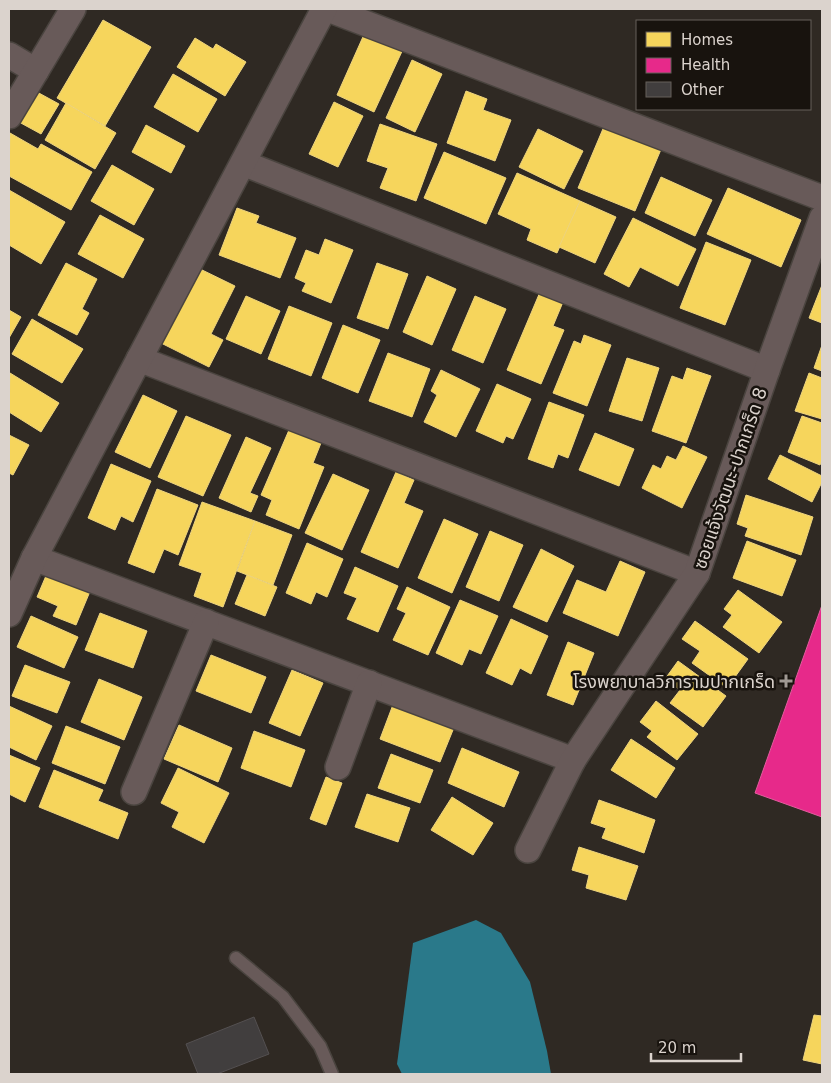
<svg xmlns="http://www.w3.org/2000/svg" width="831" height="1083" font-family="'DejaVu Sans','Noto Sans Thai',sans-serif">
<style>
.water{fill:#2a798a}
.homes{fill:#f6d55c;stroke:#eed47e}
.health{fill:#e7298a;stroke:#e35c9e}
.building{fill:#413e3e;stroke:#545051}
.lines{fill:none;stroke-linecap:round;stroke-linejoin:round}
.lane-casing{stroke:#4a443f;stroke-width:15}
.street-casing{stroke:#4a443f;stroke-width:28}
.lane{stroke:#685a59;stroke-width:12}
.street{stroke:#685a59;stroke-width:25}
.poi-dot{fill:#9f9892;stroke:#18130e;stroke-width:2}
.labels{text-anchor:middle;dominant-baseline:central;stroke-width:5;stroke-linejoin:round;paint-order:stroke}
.street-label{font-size:18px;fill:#dbd3cd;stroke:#18130e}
.poi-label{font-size:18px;fill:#dbd3cd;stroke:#18130e;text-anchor:end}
</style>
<rect width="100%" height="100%" fill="#2f2923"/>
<polygon class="water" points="476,920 501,933 530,982 547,1051 551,1074 402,1074 397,1064 413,943"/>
<g class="homes">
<polygon points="103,20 151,47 105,126 57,98"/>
<polygon points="366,30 404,47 374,112 337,95"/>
<polygon points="195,38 213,49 216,44 246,62 225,96 177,67"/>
<polygon points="412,60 442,74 415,132 386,118"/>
<polygon points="173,74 217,99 198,132 154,107"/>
<polygon points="466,91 487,99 483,110 511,120 495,161 447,143"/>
<polygon points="37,92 59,104 41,134 19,122"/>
<polygon points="334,102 363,116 338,167 309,154"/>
<polygon points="66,103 116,133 95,169 45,140"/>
<polygon points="380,124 437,144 416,201 380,188 388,168 367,161"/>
<polygon points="605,124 662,147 635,211 578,188"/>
<polygon points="146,125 185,146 171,173 132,152"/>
<polygon points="538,129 583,151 564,189 519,167"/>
<polygon points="10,133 38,149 41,144 92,172 71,210 9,176"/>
<polygon points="444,152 506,178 486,224 424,198"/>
<polygon points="112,165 154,189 134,225 91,201"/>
<polygon points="517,173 580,201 557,253 527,240 531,229 498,214"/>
<polygon points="661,177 712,200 695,236 645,213"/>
<polygon points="728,188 801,220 781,267 707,234"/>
<polygon points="9,190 65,222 41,264 9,245"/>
<polygon points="580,201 616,217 595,263 559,247"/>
<polygon points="237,208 259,216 256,223 296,238 280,278 219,255"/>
<polygon points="100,215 144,239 123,278 78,254"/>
<polygon points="633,218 696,249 678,286 640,267 629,287 604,274"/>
<polygon points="325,239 353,250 331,303 302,291 306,283 295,278 306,250 319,255"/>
<polygon points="706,242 751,260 725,325 680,308"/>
<polygon points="66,263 97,279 82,309 89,313 77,335 38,315"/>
<polygon points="377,263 408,274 388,329 357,318"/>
<polygon points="196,267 235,286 211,334 223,340 209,367 159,342"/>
<polygon points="427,276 456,289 432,345 403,332"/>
<polygon points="822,285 822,323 809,318"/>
<polygon points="540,292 563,302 553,326 564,330 541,384 507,370"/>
<polygon points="246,296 280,311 261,354 226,339"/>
<polygon points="475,296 506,309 483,363 452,350"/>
<polygon points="289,306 332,323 311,376 268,359"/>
<polygon points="9,310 21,317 9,338"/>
<polygon points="32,319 83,349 62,383 12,354"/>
<polygon points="343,325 380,340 358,393 322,378"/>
<polygon points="584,335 611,345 587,406 553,393 574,341 581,344"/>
<polygon points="822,345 822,371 814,368"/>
<polygon points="388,353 430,369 412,417 369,401"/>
<polygon points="627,358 659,368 642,421 609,411"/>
<polygon points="687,368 711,376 686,443 652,431 672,376 683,380"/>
<polygon points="441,370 480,389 456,437 424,422 437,395 431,391"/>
<polygon points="10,373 59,403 41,432 9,412"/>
<polygon points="809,373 822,378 822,419 795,411"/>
<polygon points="497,384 531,399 513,439 506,436 503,443 476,431"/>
<polygon points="143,395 177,411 150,468 115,452"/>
<polygon points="549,402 584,415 568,458 558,454 553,468 528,459"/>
<polygon points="186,416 231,435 203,496 158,477"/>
<polygon points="802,416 822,423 822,460 820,465 788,452"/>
<polygon points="289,430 321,443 313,463 324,467 299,529 266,515 272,500 261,495"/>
<polygon points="595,433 634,449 619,486 579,470"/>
<polygon points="9,435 29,445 13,475 9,473"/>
<polygon points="246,437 271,448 250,493 258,496 251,512 219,498"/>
<polygon points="683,446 707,457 682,508 642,488 653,465 661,469 667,456 676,460"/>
<polygon points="780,455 822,476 822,482 812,502 768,479"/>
<polygon points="111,464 151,481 133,522 121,516 115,530 88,518"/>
<polygon points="396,472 414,480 404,503 423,511 398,568 361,552"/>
<polygon points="333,474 369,490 342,550 305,533"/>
<polygon points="157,489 198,505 178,555 164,549 154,573 128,563"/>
<polygon points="746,495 813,517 801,555 745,536 748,528 737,524"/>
<polygon points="202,502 255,521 223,607 194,596 202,573 179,565"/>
<polygon points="444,519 478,534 452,593 418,578"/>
<polygon points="255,521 292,535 273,585 237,571"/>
<polygon points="490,531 523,545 499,601 466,587"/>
<polygon points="747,541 796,560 782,596 733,578"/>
<polygon points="307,543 343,559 327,597 316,592 311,604 286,593"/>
<polygon points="541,549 574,566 547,622 513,607"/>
<polygon points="620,561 645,572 618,636 563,613 577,580 606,592"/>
<polygon points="355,567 398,586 378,632 347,619 357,598 344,593"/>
<polygon points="48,571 91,589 76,625 53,616 58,606 37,597"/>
<polygon points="247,575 277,587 265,616 235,604"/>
<polygon points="407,587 450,607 428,655 393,640 406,613 397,609"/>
<polygon points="738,590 782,622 759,653 723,627 732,615 724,609"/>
<polygon points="460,600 498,616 481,654 469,649 462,665 436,653"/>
<polygon points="100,613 147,631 133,668 85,650"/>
<polygon points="31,616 78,637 64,668 17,647"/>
<polygon points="511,619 548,636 531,674 520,668 512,685 486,673"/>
<polygon points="695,621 748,659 727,688 692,663 700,651 682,639"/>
<polygon points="568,642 594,653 573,705 547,695"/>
<polygon points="211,655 266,677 251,713 196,691"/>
<polygon points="678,661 726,696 703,727 670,703 680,690 665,679"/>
<polygon points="25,665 70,682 57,713 12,696"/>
<polygon points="292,670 323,683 300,736 269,723"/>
<polygon points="99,679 142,697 124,740 81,722"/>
<polygon points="656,701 698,734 677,760 647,737 652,731 640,722"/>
<polygon points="394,702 455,725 440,762 380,739"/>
<polygon points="9,706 52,726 36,760 9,747"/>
<polygon points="179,725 232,748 218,782 164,759"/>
<polygon points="66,726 120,747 105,784 52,763"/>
<polygon points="254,731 305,750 291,787 241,768"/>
<polygon points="631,739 675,768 656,798 611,770"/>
<polygon points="462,748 519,772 504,807 448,783"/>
<polygon points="391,754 433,770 420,803 378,788"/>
<polygon points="9,755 40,768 25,802 9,794"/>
<polygon points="178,768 229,793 204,843 172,827 179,812 161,803"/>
<polygon points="54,770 103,790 98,801 128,813 118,839 39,807"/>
<polygon points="326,777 342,783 326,825 310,819"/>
<polygon points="367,794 410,808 398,842 355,827"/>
<polygon points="452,797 493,823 473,855 431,830"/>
<polygon points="599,800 655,820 644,853 602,838 606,828 591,823"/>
<polygon points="579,847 638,866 626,900 586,888 589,875 572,870"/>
<polygon points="814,1015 822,1016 822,1064 803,1060"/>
</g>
<polygon class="health" points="822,605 822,817 755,793"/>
<polygon class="building" points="254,1017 269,1054 217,1074 198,1074 186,1044"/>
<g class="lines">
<g class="lane-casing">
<polyline id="lane" points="236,958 283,997 320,1046 332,1074"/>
</g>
<g class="street-casing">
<g id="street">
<polyline points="328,9 822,198"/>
<polyline points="9,55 36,71"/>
<polyline points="9,116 73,9"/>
<polyline points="243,163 767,370"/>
<polyline points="139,359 697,573"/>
<polyline points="34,558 573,760"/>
<polyline points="9,614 34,558 324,9"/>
<polyline points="338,767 369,683"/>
<polyline points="134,792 206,622"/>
<polyline points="528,850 573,760 697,573 767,370 822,218"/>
</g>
</g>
<use href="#lane" class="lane"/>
<use href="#street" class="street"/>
</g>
<path class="poi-dot" d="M783.5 673.5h5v5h5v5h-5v5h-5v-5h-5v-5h5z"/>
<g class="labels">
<g class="street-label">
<text transform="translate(730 478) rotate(-71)">ซอยแจ้งวัฒนะ-ปากเกร็ด 8</text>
</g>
<g class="poi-label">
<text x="775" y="681">โรงพยาบาลวิภารามปากเกร็ด</text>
</g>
</g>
<rect width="831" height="1083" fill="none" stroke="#dbd3cd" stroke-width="20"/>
<rect x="636" y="20" width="175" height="90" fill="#18130e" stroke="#66605a"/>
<rect x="646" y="32" width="25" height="15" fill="#f6d55c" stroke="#66605a"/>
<text x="681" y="45" font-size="15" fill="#dbd3cd">Homes</text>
<rect x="646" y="58" width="25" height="15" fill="#e7298a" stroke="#66605a"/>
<text x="681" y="70" font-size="15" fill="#dbd3cd">Health</text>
<rect x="646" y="82" width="25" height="15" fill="#413e3e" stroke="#66605a"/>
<text x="681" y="95" font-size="15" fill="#dbd3cd">Other</text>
<path d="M651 1053v8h90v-8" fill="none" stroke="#dbd3cd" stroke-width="2.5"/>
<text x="658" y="1053" font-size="15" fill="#dbd3cd" stroke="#18130e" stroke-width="4" paint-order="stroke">20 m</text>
</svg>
